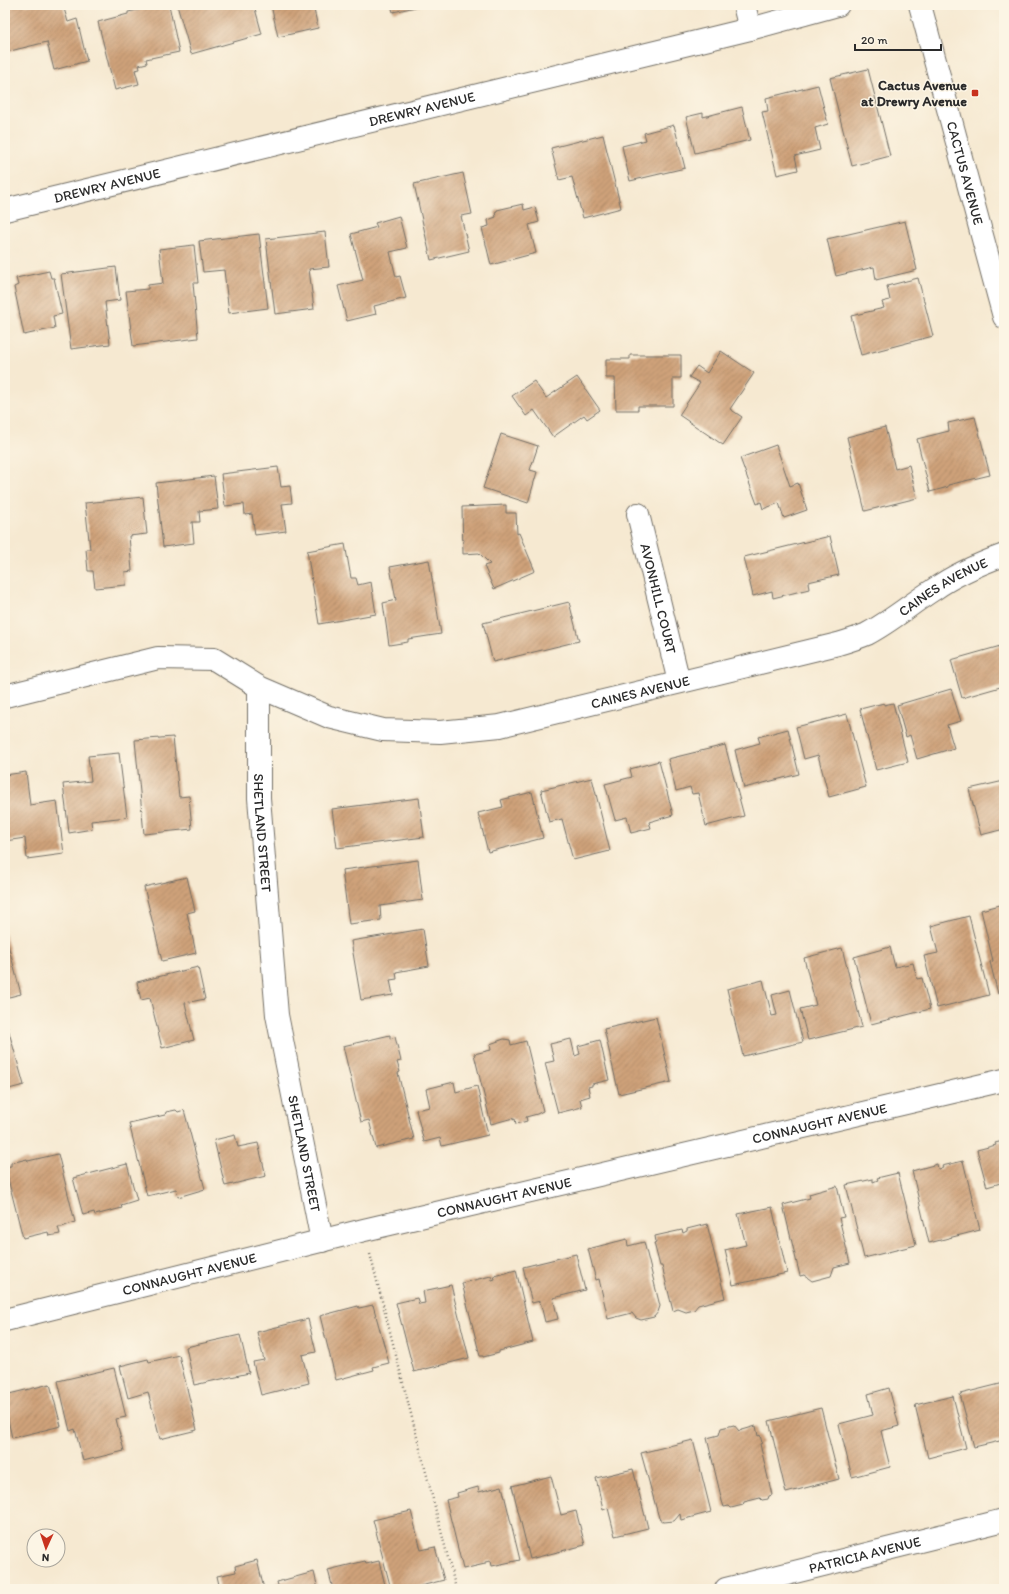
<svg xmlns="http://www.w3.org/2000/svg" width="1009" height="1594" font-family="Itim,sans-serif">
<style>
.building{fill:url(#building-hatch)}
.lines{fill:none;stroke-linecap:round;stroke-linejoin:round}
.minor-casing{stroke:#726e65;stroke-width:24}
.tertiary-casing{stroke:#726e65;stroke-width:24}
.path{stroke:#726e65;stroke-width:2.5;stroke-dasharray:1 3;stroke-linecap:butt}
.minor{stroke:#fff;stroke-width:22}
.tertiary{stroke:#fff;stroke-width:22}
.poi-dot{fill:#c8321e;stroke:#fcf5e5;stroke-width:1.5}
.labels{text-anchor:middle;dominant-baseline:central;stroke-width:3;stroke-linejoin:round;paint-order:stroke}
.poi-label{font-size:14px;font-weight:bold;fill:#2b2b2b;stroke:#fcf5e5;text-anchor:end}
.street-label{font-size:14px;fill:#2b2b2b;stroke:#fcf5e5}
</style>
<defs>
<pattern id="building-hatch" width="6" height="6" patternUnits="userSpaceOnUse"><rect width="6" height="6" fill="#cfa27a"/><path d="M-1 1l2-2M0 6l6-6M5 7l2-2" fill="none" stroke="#a88464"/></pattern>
</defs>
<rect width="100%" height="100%" fill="#fcf5e5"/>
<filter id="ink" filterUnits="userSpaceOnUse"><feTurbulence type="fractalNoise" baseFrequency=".025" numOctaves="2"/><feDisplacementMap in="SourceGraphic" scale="8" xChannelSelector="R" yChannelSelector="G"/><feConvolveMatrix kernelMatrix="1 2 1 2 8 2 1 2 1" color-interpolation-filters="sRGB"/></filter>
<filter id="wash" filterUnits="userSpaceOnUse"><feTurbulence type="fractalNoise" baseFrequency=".012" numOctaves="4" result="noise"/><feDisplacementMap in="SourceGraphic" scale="16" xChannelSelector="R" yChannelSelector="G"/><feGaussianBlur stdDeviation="0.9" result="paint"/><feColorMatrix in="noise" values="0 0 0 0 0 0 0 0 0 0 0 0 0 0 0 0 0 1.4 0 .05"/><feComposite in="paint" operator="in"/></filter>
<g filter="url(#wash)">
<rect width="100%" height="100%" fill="#f6e9d1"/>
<g id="blocks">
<g class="building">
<polygon points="17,5 63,5 68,22 77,19 87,61 54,70 47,42 6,52 5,46 5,8"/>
<polygon points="162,5 169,5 179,52 146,59 147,63 139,65 140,69 135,70 139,84 115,90 98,22 128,14 128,12"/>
<polygon points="177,5 254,5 262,34 191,54"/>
<polygon points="271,5 313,5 318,28 278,37"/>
<polygon points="391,5 420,5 420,6 393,12"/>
<polygon points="868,69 890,156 852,166 830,78"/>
<polygon points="818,85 828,124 815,128 820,150 795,156 798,170 777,175 762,112 768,111 766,98"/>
<polygon points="742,107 750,140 695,153 686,117 703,113 703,117"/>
<polygon points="674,125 685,168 630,181 622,146 646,140 644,133"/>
<polygon points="603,135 621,208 583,218 572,177 559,180 551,148"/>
<polygon points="463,173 472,214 461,216 469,251 431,260 414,184"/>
<polygon points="523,204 524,210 535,207 539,222 529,225 536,253 491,265 482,228 489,226 488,220 496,217 495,212 497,211 497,210"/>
<polygon points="399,216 407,248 390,252 396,277 400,276 406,298 374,306 376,314 347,321 338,286 363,280 351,234 377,227 375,223"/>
<polygon points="905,221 917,270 876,280 874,267 836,276 827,239"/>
<polygon points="325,232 329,267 309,269 314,309 275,314 266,239"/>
<polygon points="259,234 268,308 229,313 224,270 203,272 199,241"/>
<polygon points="194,245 198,283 193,283 198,338 133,346 126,291 148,289 148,285 163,283 159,249"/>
<polygon points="116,267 120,300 105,302 110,344 71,349 61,274"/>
<polygon points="49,271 51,278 54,278 62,314 53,316 55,328 24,335 14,287 18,285 16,278"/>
<polygon points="918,278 933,336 861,355 851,316 884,308 882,302 890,300 887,286"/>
<polygon points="721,351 754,373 730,409 742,417 723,445 679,415 700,383 689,377 697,366 707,373"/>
<polygon points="630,355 681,355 681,378 673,378 673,406 638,406 638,410 616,410 615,378 606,378 606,359 630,359"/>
<polygon points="577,377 600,410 587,419 584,415 553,437 534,410 526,416 512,396 534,381 546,398"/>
<polygon points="975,417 990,475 948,485 948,487 930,492 917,439 949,431 948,423"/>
<polygon points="885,427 895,469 909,465 917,498 865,511 847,437"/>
<polygon points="501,434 538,446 530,470 537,472 528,503 483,488"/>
<polygon points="776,445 790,486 798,483 807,510 784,518 779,503 763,509 761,502 757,504 740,458"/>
<polygon points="278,467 281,487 290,486 292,503 282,504 286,531 255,535 252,514 245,515 244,504 225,506 221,474"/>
<polygon points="214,476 218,509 199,511 200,522 192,522 194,543 163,547 156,483"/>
<polygon points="143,497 147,534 129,536 132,571 125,572 126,585 95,588 93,571 88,571 86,549 90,549 85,503"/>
<polygon points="506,505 506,513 516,513 517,534 519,533 535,571 494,589 484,566 490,564 479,553 463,554 462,507"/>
<polygon points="830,536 839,575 808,582 809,589 773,598 772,591 753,596 744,557"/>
<polygon points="345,544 351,578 356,578 358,585 371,582 376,614 319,624 307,551"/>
<polygon points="429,560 441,634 408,639 408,642 389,645 383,603 396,600 390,567"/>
<polygon points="569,602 579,641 493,662 483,623"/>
<polygon points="1004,645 1004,686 962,698 951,660"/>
<polygon points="951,689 961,721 947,725 954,748 917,759 910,735 906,737 897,705"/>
<polygon points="884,703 884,705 893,703 908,762 876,770 860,709"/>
<polygon points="847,714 866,787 829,797 818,755 804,759 796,727"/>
<polygon points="788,729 799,774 744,788 735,750 760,743 758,737"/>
<polygon points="173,737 179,797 189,796 192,829 144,834 135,740"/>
<polygon points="725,745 744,816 706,826 698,793 692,794 690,787 676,791 668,759"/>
<polygon points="119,753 127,817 91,821 92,829 69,833 63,784 91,781 88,756"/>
<polygon points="659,761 673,815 649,822 651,828 631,833 627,817 615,820 605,784 632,777 630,769"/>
<polygon points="26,772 30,805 57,801 64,854 27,859 25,838 5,841 5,775"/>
<polygon points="592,778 610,851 573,860 562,819 549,822 541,790"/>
<polygon points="1004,781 1004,829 981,835 969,789"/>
<polygon points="532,792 543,838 488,852 478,813 503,807 501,800"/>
<polygon points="419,798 424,837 337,848 332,809"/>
<polygon points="418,860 423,900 380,906 381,920 349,924 342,870"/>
<polygon points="187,877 195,911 187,913 196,953 162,961 144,887"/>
<polygon points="1004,904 1004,992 998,994 990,962 993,961 981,910"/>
<polygon points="969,916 989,995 937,1008 924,956 938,953 931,926"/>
<polygon points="423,929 429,966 396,972 397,979 390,980 393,995 361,1000 351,941"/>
<polygon points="5,933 21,994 5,998"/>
<polygon points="890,947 895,967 913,963 917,979 922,978 930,1009 871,1024 854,957"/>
<polygon points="842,948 862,1027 808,1040 800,1009 816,1005 804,958"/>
<polygon points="198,967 205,999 185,1003 194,1040 162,1048 150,998 141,1000 137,982"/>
<polygon points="763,980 772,1016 777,1015 772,995 790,990 803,1042 743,1056 727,989"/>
<polygon points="656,1017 671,1082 619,1094 604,1029"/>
<polygon points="5,1018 24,1085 5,1090"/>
<polygon points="390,1035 390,1039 395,1037 401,1061 397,1062 400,1072 398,1073 414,1139 376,1148 369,1120 361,1122 343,1046"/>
<polygon points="504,1039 510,1040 511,1045 526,1041 543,1111 537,1114 526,1117 527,1121 516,1124 515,1119 513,1120 513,1118 491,1124 474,1054 491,1050 490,1044"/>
<polygon points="571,1039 575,1056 580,1054 578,1046 600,1040 609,1080 592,1084 592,1086 588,1087 590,1096 580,1099 582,1107 558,1113 545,1063 554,1061 550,1044"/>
<polygon points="454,1082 456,1092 477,1086 488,1135 442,1146 440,1138 424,1142 416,1110 430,1107 426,1089"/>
<polygon points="176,1110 178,1112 184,1110 205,1189 178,1197 176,1189 147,1196 129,1123 165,1115 166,1112"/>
<polygon points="235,1135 238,1147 258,1143 266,1176 225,1186 214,1140"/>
<polygon points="1003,1141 1004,1182 987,1187 977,1150 996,1145 995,1143"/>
<polygon points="58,1154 75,1222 62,1227 58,1227 60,1234 49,1236 48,1232 23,1238 5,1167 11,1166 11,1163 27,1159 28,1161"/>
<polygon points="963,1161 980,1230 929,1243 912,1171 937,1164 938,1169 943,1168 942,1166"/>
<polygon points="127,1164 137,1200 121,1205 122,1208 95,1215 94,1212 83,1215 73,1178"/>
<polygon points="898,1173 916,1245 864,1258 846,1185 873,1179 873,1182 878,1180 877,1178"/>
<polygon points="837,1186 844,1217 839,1218 850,1263 834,1267 831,1276 812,1281 804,1275 800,1276 783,1205 810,1198 809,1194"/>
<polygon points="772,1207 787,1273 733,1285 725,1250 746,1245 738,1214"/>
<polygon points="707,1224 725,1298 698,1305 694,1310 686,1312 678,1309 673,1311 662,1266 660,1266 654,1243 656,1242 655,1236 682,1230 683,1233 687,1231 687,1229"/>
<polygon points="627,1239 628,1246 644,1242 660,1306 658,1312 654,1317 641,1320 636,1318 632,1313 608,1319 599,1279 596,1280 588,1249"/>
<polygon points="576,1254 585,1290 553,1298 558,1319 545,1322 540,1301 532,1303 523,1267"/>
<polygon points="516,1270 533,1342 499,1351 499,1353 483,1357 483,1356 480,1356 462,1283 491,1276 492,1280 495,1279 494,1276"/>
<polygon points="451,1285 469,1358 414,1372 396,1303 417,1298 419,1304 425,1303 423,1291"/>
<polygon points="373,1305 389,1363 373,1367 374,1370 336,1380 320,1316 358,1306 359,1308"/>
<polygon points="308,1319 316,1352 302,1355 309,1383 261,1395 253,1362 264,1360 257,1332"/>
<polygon points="240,1335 249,1373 194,1385 186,1347"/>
<polygon points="179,1355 197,1430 160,1439 148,1392 128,1398 120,1366 148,1359 149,1362"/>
<polygon points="114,1368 126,1417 116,1419 124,1451 83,1461 75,1429 70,1431 58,1381"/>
<polygon points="1004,1383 1004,1440 974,1447 960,1394"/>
<polygon points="50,1384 61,1426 12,1438 5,1406 5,1395"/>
<polygon points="889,1388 899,1426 881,1431 890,1467 852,1477 839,1424 873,1415 868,1394"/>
<polygon points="953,1396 966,1448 928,1458 915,1405"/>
<polygon points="821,1408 839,1479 786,1493 769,1421"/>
<polygon points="734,1425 739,1431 756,1426 758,1436 760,1435 762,1443 760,1444 772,1495 769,1496 768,1499 762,1500 760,1498 744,1502 743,1505 731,1508 729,1506 724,1507 722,1501 707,1438 719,1435 721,1428"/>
<polygon points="693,1440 711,1512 681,1520 680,1514 674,1521 664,1522 659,1518 641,1453"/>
<polygon points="633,1469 648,1528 615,1536 608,1508 603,1510 596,1478"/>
<polygon points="551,1476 561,1515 576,1511 585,1545 530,1559 512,1486"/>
<polygon points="502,1486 520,1560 492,1566 491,1561 485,1562 485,1564 463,1569 446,1500 458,1497 457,1493 478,1487 479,1492"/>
<polygon points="411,1511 421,1550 435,1547 444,1580 409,1589 391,1589 373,1520"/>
<polygon points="257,1560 264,1589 220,1589 217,1576 236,1572 235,1566"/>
<polygon points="365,1561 366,1564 379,1561 386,1589 333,1589 328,1570"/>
<polygon points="314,1572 318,1589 279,1589 277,1582"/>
</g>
</g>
</g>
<g filter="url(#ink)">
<use href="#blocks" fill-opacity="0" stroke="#726e65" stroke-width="1"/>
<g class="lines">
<g class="minor-casing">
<g id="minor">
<polyline points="744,5 750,29"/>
<path id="s1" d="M920 5 1004 317"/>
<path id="s2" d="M638 514 679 682"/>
<path id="s3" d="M259 687V798L277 1015 322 1241"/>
<path id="s4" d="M5 696 158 658 214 659 259 687 329 717 383 730 440 732 500 726 838 644C848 641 858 638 867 634 890 622 911 604 933 590 954 575 979 564 1004 555"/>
<path id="s5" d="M5 1320 364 1230 1004 1080"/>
<path id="s6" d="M726 1589 1004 1520"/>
</g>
</g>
<g class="tertiary-casing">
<g id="tertiary">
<path id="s7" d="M5 210 750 29 838 5"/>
</g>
</g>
<polyline class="path" points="370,1254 456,1589"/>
<use href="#minor" class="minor"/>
<use href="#tertiary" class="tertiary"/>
</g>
</g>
<rect class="poi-dot" x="971" y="89" width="8" height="8" rx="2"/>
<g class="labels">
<g class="poi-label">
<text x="967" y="85">Cactus Avenue<tspan x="967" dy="16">at Drewry Avenue</tspan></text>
</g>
<g class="street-label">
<text stroke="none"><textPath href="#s7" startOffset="429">DREWRY AVENUE</textPath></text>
<text stroke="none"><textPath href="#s1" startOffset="174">CACTUS AVENUE</textPath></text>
<text stroke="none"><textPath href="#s7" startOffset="105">DREWRY AVENUE</textPath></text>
<text stroke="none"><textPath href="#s4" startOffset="984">CAINES AVENUE</textPath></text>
<text stroke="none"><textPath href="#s2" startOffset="87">AVONHILL COURT</textPath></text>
<text stroke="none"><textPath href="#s4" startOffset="660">CAINES AVENUE</textPath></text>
<text stroke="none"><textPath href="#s3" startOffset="146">SHETLAND STREET</textPath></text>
<text stroke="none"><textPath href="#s5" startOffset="838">CONNAUGHT AVENUE</textPath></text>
<text stroke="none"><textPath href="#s3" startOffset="470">SHETLAND STREET</textPath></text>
<text stroke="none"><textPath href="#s5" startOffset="514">CONNAUGHT AVENUE</textPath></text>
<text stroke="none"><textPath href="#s5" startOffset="190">CONNAUGHT AVENUE</textPath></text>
<text stroke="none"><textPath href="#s6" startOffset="143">PATRICIA AVENUE</textPath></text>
</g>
</g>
<rect width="1009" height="1594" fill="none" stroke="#fcf5e5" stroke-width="20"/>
<g transform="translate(46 1548) rotate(183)"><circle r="19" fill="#fcf5e5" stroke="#a8a49b"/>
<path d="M0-3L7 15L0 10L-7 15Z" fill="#c8321e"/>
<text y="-6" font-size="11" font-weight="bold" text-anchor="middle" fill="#2b2b2b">N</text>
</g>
<path d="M855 44v6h86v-6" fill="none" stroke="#2b2b2b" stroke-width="2"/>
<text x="861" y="44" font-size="12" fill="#2b2b2b" stroke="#fcf5e5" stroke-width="3" paint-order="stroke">20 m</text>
</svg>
